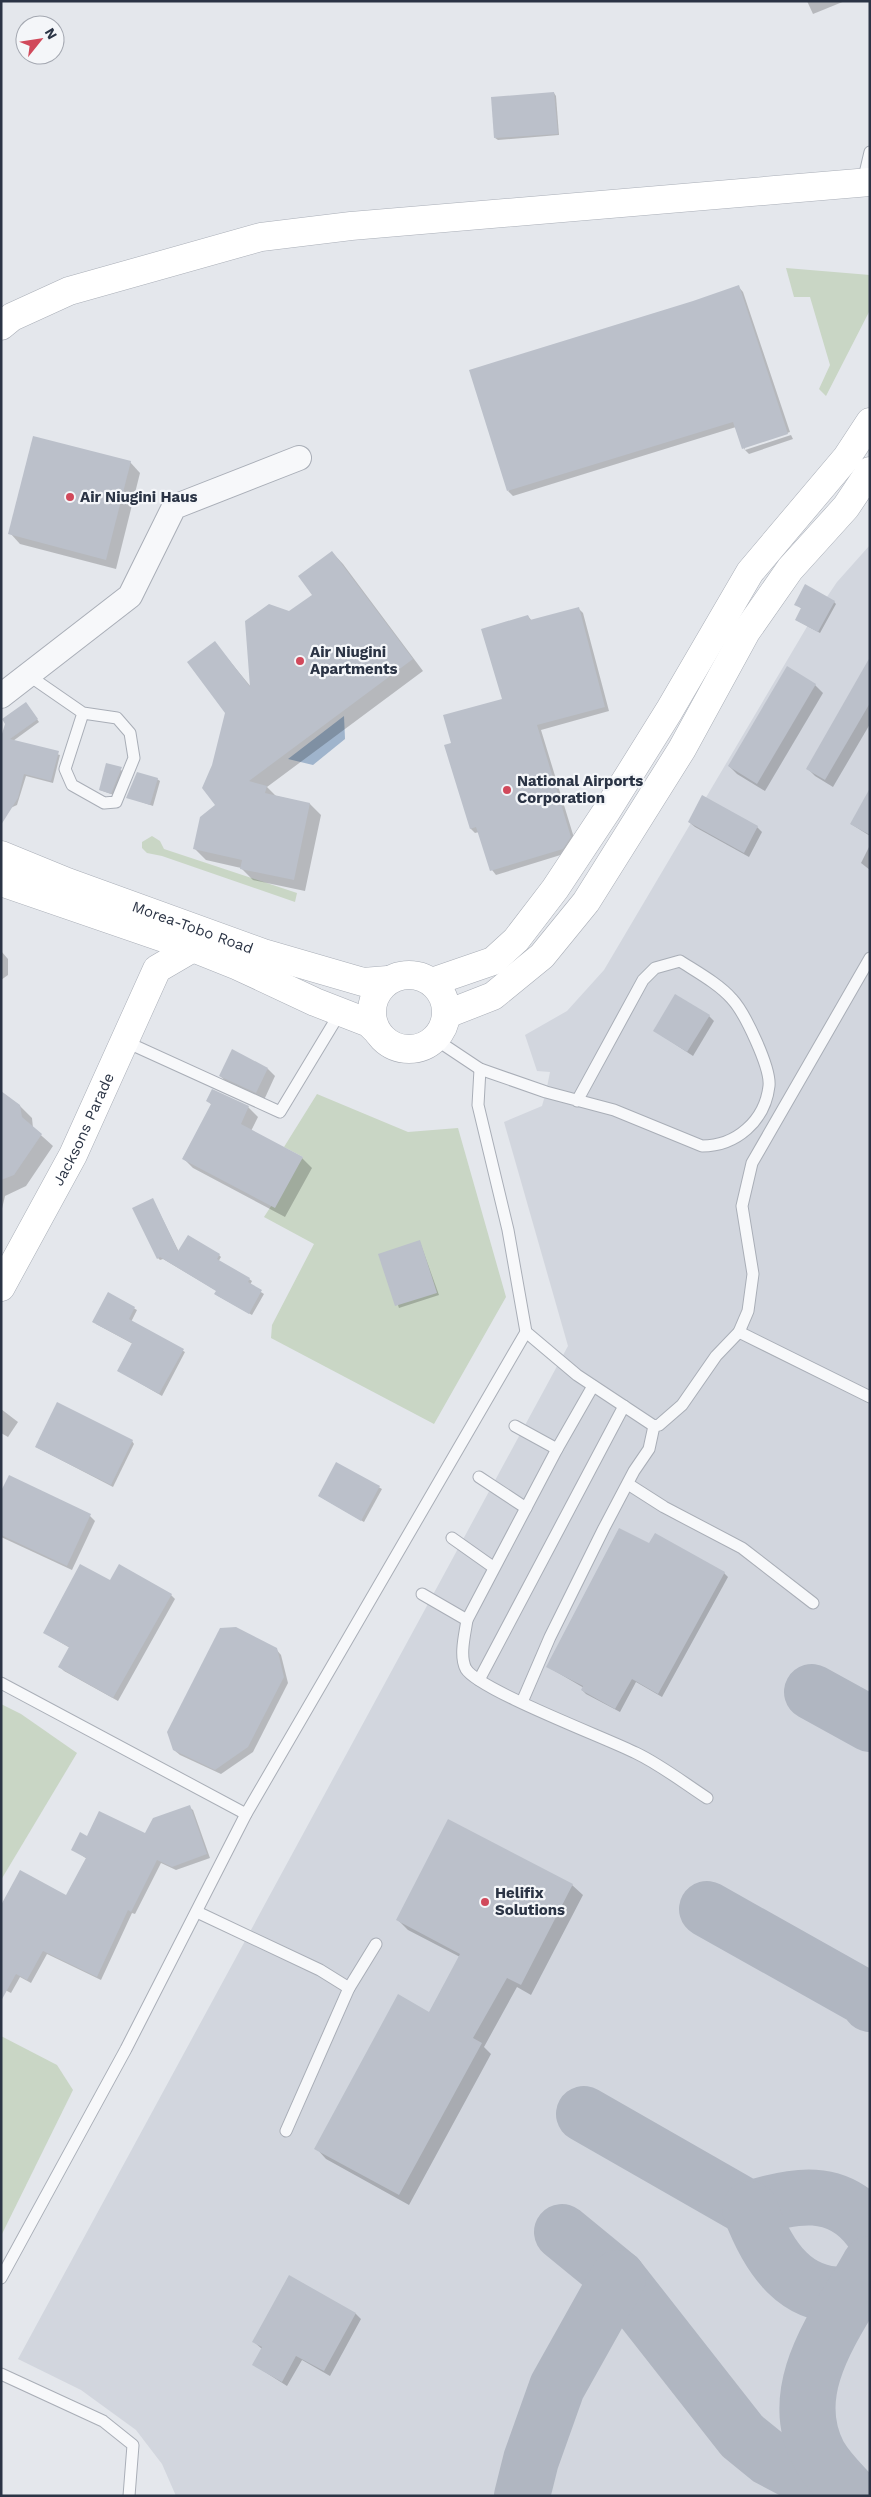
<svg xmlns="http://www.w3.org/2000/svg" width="871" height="2497" font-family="'Work Sans',sans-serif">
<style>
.built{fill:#d2d6de}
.green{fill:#c9d6c5}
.water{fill:#9fb4cc}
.shadow{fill:#0003}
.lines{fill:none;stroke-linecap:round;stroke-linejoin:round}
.taxiway{stroke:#b0b6c1;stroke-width:56}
.building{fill:#bbc0ca}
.lane-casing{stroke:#a9aeb7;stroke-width:13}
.street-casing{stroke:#a9aeb7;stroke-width:26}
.secondary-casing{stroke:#a9aeb7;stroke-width:29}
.lane{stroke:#f7f8fa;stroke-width:11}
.street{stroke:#f7f8fa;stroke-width:24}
.secondary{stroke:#fff;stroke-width:28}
.poi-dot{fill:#d1495b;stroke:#f4f6f9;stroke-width:2}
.labels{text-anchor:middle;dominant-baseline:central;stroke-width:4.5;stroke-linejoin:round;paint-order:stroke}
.poi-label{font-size:15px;font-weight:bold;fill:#2b3445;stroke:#f4f6f9;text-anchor:start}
.street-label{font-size:15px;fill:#2b3445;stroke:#f4f6f9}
</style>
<rect width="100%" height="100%" fill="#e4e7ec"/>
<polygon class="built" points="870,545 870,2496 176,2496 162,2464 136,2430 81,2390 18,2359 568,1346 504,1122 542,1106 546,1092 550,1072 537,1071 525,1035 567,1011 604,970 808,625 837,582"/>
<g class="green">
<polygon points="786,268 870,275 870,310 826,396 819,389 830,365 810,297 794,297"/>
<polygon points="152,836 160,841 164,849 297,893 295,902 162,856 147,853 142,848 142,842"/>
<polygon points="317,1094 408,1132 458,1128 506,1297 434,1424 271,1338 272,1325 314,1244 264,1217 303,1157 284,1147"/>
<polygon points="1,1704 21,1714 77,1753 1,1880"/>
<polygon points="1,2036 57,2065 73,2090 1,2236"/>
</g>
<polygon class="water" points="344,716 345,739 313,765 288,759"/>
<g class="shadow">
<polygon points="807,1 845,1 813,14"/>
<polygon points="554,93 556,96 559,135 498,140 495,138"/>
<polygon points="738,286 743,292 790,432 745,447 745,450 736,427 513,496 508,491 694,303"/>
<polygon points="791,435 793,439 749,454 745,450"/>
<polygon points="130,462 140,473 116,569 20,544 10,533"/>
<polygon points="332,552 343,564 423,671 267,787 276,796 310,804 321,815 305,891 253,880 241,868 206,860 195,849 217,805 214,766 226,713 215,643 251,687 289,613 313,595"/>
<polygon points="834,602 836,604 820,633 798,621 802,609 798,606"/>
<polygon points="579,609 583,613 609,711 541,730 575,841 567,853 496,875 492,870 479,832 475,833 471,829 452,744 503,699 528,616 532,621"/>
<polygon points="870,679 870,724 833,787 815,776 807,768"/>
<polygon points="815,685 823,693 765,791 737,774 729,766"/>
<polygon points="28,706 39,722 13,741 60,755 53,783 26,776 17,805 2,812 1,746"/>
<polygon points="107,765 123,771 114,795 100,790"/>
<polygon points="157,779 160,781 153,806 127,797"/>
<polygon points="870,811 870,836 851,824"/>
<polygon points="689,822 757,827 762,832 749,857 695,827"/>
<polygon points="870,845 870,870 861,863"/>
<polygon points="1,951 8,959 8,975 1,980"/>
<polygon points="709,1016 714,1021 693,1056 655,1031"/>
<polygon points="268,1069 275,1076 264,1100 228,1083 220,1076"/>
<polygon points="213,1091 248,1107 258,1117 251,1131 302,1158 312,1168 285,1217 193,1168 183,1158 212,1105 208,1101"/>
<polygon points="1,1095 20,1106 32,1118 33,1128 53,1146 26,1186 5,1196 1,1213"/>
<polygon points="154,1202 179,1252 219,1255 221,1257 218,1262 249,1279 252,1281 250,1285 264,1294 252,1315 218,1296 215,1294 217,1291 163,1259 160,1260 158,1258"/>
<polygon points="420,1242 439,1295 399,1308 380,1255"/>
<polygon points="108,1294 137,1310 131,1322 185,1352 162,1396 119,1371 133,1344 96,1324"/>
<polygon points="1,1409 18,1422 8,1437 1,1433"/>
<polygon points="132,1441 134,1444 113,1487 36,1447"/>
<polygon points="337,1464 382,1489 364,1522 319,1496"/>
<polygon points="1,1494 90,1516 95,1521 72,1570 1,1537"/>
<polygon points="649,1545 724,1573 728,1577 662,1697 636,1682 620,1712 586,1694 582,1690 584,1688 548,1667"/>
<polygon points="110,1582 171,1595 175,1599 118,1701 64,1671 60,1667 70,1648 45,1633"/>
<polygon points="276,1649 281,1655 288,1683 253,1752 221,1774 180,1755 174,1750"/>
<polygon points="189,1807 193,1810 210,1858 176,1870 161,1863 135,1914 132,1913 101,1980 47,1954 31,1983 20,1977 11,1993 1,1988 66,1897 87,1859 73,1849 87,1837 146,1835"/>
<polygon points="572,1885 583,1895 531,1995 517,1987 484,2047 491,2054 409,2205 326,2159 316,2148 429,2013 460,1957 408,1930 398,1920"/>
<polygon points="289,2277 356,2314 361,2319 330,2376 302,2360 287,2386 254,2365 262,2349 254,2342"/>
</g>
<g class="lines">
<g class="taxiway">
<polyline points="812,1692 870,1724"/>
<polyline points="707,1909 869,2000 870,2004"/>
<path d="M584 2114 750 2209C793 2195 838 2186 870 2229"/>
<path d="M750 2209C768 2257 796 2302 854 2294"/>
<polyline points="562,2232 618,2278 742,2436 769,2458 841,2496"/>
<polyline points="522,2496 531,2460 557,2387 618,2278"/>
<path d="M853 2496C841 2483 828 2471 819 2455 783 2387 839 2321 870 2264"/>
</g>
</g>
<g class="building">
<polygon points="554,92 558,134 494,138 491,97"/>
<polygon points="739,285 788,434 742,449 733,422 507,491 469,370 693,301"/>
<polygon points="33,436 131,461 106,560 8,534"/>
<polygon points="332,551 413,659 249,781 267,786 265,793 310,803 294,880 240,869 242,860 193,849 200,817 215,805 202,788 212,765 225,713 187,662 215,641 250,687 245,621 269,604 289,611 312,595 298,576"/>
<polygon points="805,584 835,601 818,632 795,620 801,608 794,605"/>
<polygon points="579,607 605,707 537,725 571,837 563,849 490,871 476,827 470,829 444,745 451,743 443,715 502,699 481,629 528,615 530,620"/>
<polygon points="870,657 870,703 825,780 806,769"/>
<polygon points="787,666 816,684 757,784 728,766"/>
<polygon points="26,702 38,719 10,739 59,751 51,781 24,774 18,798 1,825 1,737 5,724 2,719"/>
<polygon points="106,763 122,767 111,794 99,790"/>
<polygon points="137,772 158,778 150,805 126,798"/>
<polygon points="870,788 870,835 850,824"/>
<polygon points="702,795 758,826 744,853 688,822"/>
<polygon points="675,994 710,1015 687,1052 653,1031"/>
<polygon points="232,1049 268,1068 256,1093 219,1076"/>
<polygon points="212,1089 249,1106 241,1124 303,1157 275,1208 182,1159 211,1104 206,1101"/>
<polygon points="1,1091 20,1105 22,1117 42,1134 14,1175 1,1180"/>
<polygon points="153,1198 178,1251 188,1235 220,1254 217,1259 250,1278 248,1282 262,1290 249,1314 214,1294 216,1291 160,1257 157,1259 132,1208"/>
<polygon points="420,1240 437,1293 395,1306 378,1254"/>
<polygon points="108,1292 135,1307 129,1319 184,1349 159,1394 117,1371 132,1343 92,1322"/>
<polygon points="57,1402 133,1440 111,1485 35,1447"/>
<polygon points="336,1462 380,1486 361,1521 318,1496"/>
<polygon points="9,1475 91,1514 67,1566 1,1535 1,1491"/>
<polygon points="619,1528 649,1543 655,1533 725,1572 658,1694 632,1679 615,1709 581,1690 583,1686 546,1667"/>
<polygon points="80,1564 110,1580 119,1564 172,1594 113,1698 58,1667 69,1647 43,1633"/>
<polygon points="236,1627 277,1648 284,1677 248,1747 215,1770 173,1750 167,1732 220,1628"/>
<polygon points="190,1805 207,1854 172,1867 157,1860 131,1912 128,1910 97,1977 43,1951 27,1980 16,1974 1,2001 1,1905 20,1870 66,1895 86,1858 71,1850 80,1832 87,1836 99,1811 145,1833 153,1818"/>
<polygon points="448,1819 573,1884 521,1985 507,1978 473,2038 482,2043 399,2195 314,2149 398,1994 429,2012 460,1954 396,1920"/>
<polygon points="289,2275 356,2313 324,2371 296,2356 282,2382 252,2365 262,2347 252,2342"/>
</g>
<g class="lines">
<g class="lane-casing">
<g id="lane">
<polyline points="863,182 870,152"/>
<polyline points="28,675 83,713 65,769 72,785 104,803 116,802 134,758 130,733 117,718 83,713"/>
<path d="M435 1039 480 1069 546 1092 614 1110 702 1146C736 1146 765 1121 769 1086 771 1068 745 1013 732 999 719 984 697 972 680 961L655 968 643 980 577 1101"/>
<polyline points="124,1041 280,1112 341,1011"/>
<polyline points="480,1069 478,1105 508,1230 526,1332 577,1375 654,1426 659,1425 682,1405 716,1356 739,1332 748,1311 753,1274 742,1206 752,1163 870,958"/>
<polyline points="739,1332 870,1397"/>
<path d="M593 1386 557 1449 467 1620C465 1634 459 1656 466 1669 479 1690 606 1738 636 1753 661 1765 684 1783 707 1798"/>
<polyline points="515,1426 557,1449"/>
<polyline points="479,1477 526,1508"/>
<polyline points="628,1484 664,1507 742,1548 813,1603"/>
<polyline points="452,1538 493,1567"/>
<polyline points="422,1594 467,1620"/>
<polyline points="479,1680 624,1406"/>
<polyline points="1,1683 246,1814"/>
<polyline points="522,1702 550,1637 604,1528 634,1471 649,1449 654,1426"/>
<polyline points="197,1912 320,1970 349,1988"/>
<polyline points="286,2131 349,1988 376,1944"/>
<polyline points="1,2278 126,2049 246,1814 526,1332"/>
<polyline points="1,2374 103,2421 133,2445 129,2496"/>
</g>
</g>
<g class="street-casing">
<polyline id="street" points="1,696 130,596 174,507 299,458"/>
</g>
<g class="secondary-casing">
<g id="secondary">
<polyline points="1,326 12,317 69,291 261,237 351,226 870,182"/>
<path id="s1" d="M1 855 67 882 263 953 363 982 388 980"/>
<polyline points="1,882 193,948 238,966 315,1002 369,1023 375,1029"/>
<circle cx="409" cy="1012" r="37"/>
<polyline points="432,982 493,961 516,940 555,889 606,812 669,711 750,572 847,457 870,422"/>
<polyline points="447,1014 493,996 542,956 586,902 682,749 746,632 790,569 846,507 870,471"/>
<path id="s2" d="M1 1287 73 1155 157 969 193 948"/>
</g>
</g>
<use href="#lane" class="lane"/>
<use href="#street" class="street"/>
<use href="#secondary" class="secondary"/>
</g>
<g class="poi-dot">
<circle cx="70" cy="497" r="5"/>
<circle cx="300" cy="661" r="5"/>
<circle cx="507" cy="790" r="5"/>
<circle cx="485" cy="1902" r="5"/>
</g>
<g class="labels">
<g class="poi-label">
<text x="80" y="497">Air Niugini Haus</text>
<text x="310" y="652">Air Niugini<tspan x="310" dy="17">Apartments</tspan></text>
<text x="517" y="781">National Airports<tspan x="517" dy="17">Corporation</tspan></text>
<text x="495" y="1893">Helifix<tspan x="495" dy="17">Solutions</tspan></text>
</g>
<g class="street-label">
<text stroke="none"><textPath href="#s1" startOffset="205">Morea-Tobo Road</textPath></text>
<text stroke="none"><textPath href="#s2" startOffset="178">Jacksons Parade</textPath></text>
</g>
</g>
<rect width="871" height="2497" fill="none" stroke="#2b3445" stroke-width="5"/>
<g transform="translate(40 40) rotate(60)"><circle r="24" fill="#f4f6f9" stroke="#a4a8b1"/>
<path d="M0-4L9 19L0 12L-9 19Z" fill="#d1495b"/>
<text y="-8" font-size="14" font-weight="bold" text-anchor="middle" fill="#2b3445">N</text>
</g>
</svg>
